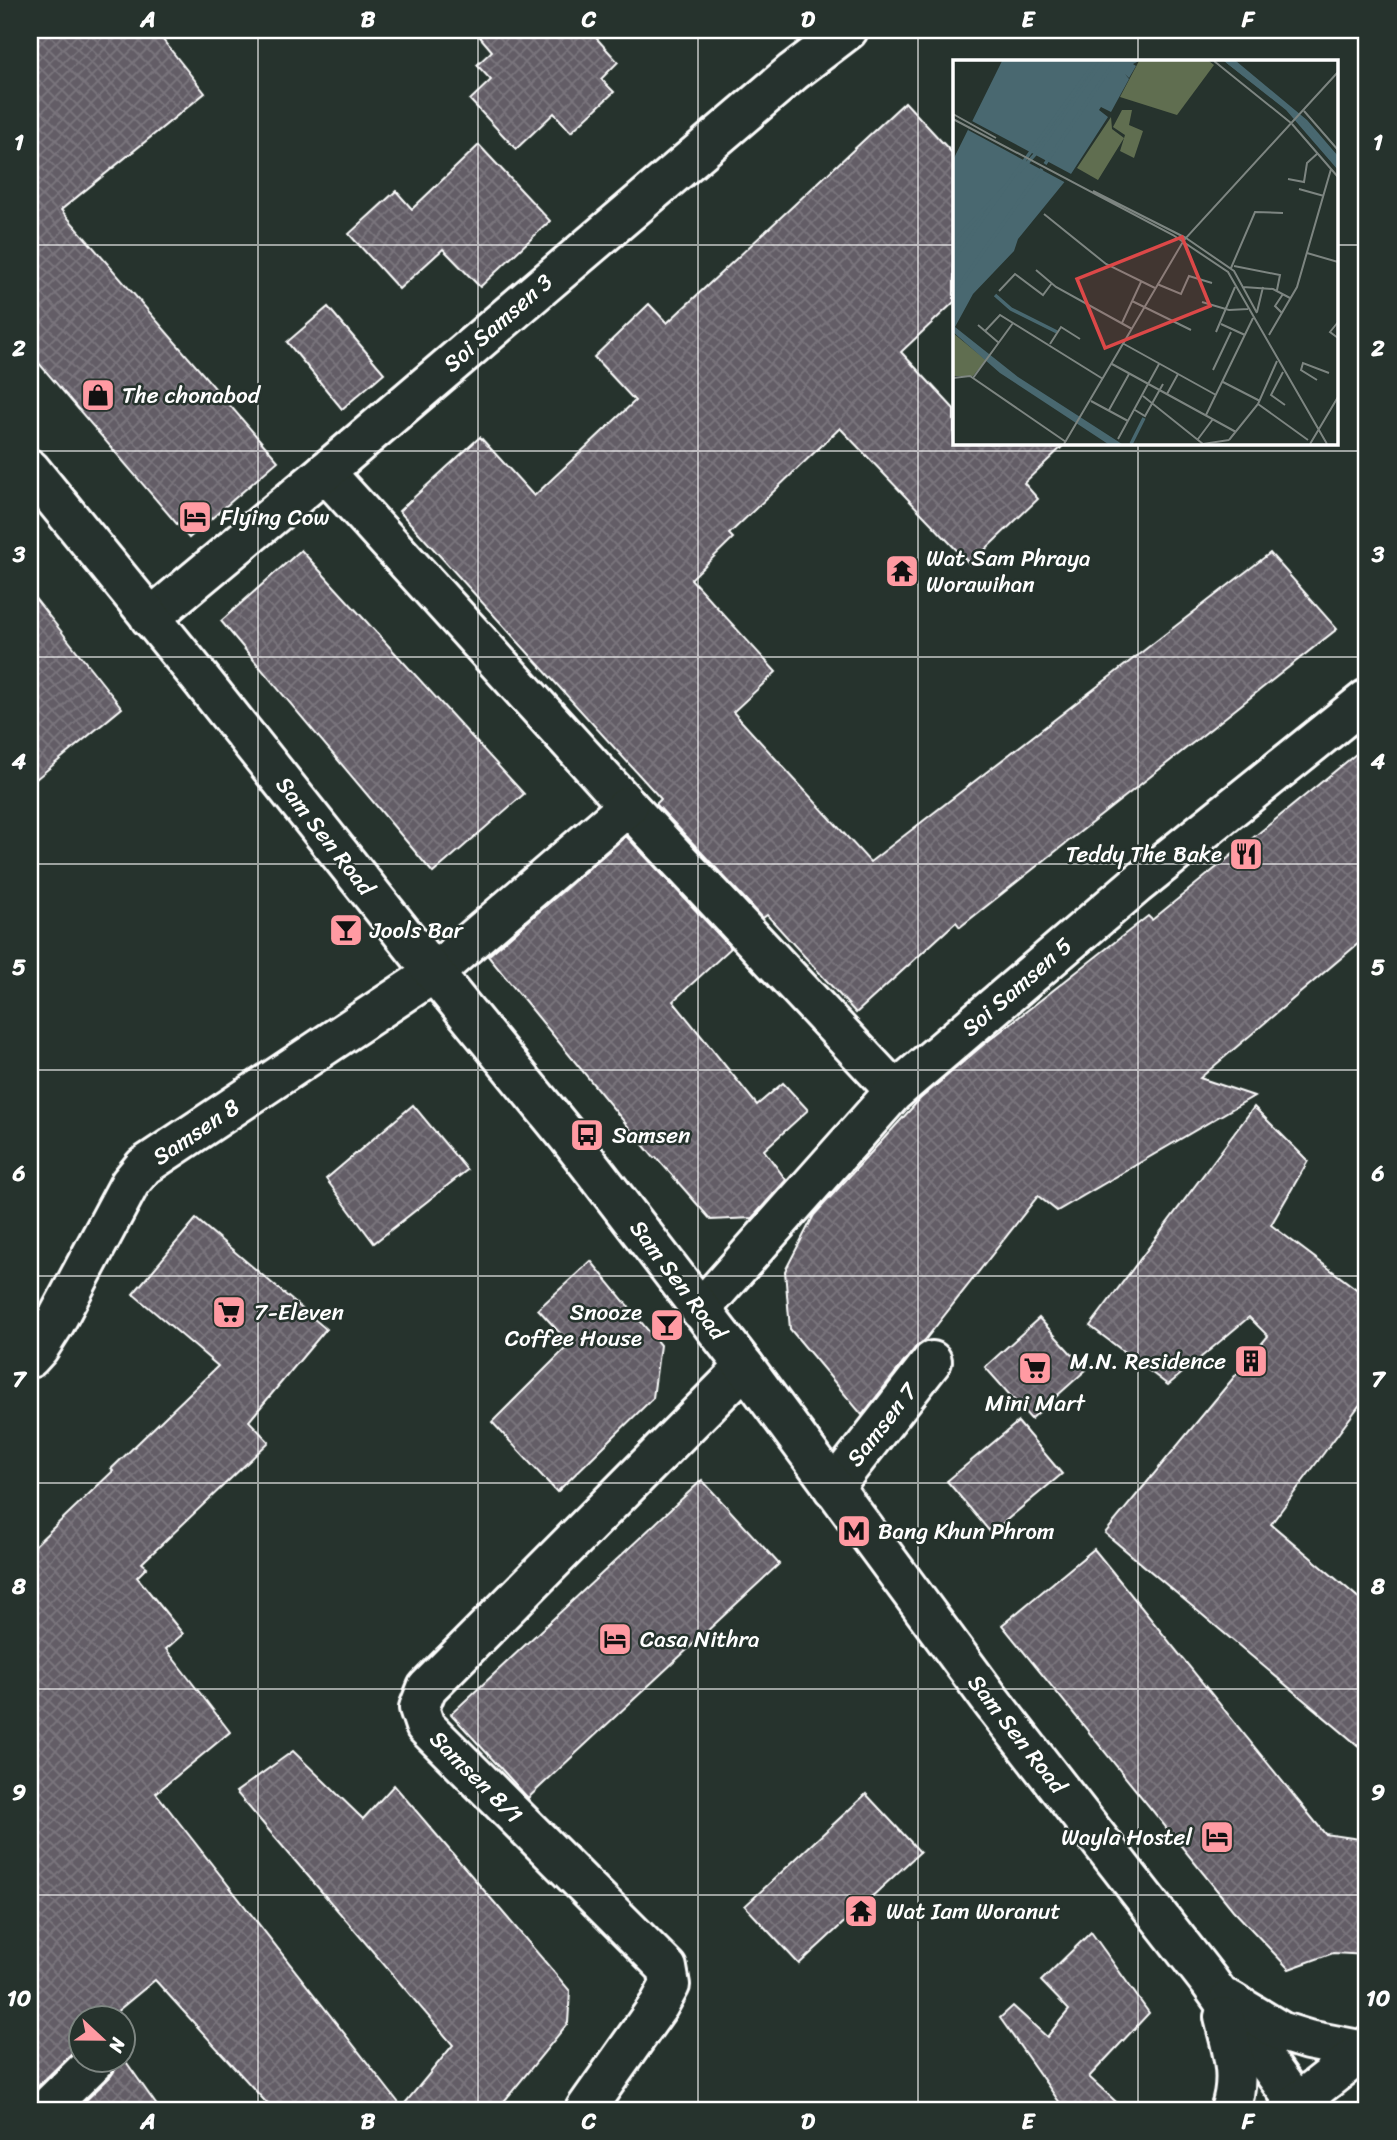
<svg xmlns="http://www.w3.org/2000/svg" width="1397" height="2140" font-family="Sriracha,sans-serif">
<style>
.building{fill:url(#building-cross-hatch);stroke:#fff;stroke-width:2}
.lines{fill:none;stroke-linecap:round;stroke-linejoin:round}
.street-casing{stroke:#fff;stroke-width:44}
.secondary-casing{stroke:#fff;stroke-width:44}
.street{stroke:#26332d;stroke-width:38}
.secondary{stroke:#26332d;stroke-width:38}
.grid{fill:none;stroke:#fff;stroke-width:2;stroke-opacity:0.55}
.labels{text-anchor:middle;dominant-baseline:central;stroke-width:5;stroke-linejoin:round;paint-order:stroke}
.street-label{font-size:23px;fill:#fff;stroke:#26332d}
.poi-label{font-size:23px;fill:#fff;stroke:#26332d;text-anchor:start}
.inset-river{fill:none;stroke:#496870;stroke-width:3.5}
.inset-road{fill:none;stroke:#7d8581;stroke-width:2}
.view{fill:#dc4848;fill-opacity:0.15;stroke:#dc4848;stroke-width:3.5}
.inset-edge{fill:none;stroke:#fff;stroke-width:3.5}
.neatline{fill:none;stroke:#fff;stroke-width:2.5}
.grid-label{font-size:23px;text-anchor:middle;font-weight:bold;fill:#fff}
</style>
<defs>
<pattern id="building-cross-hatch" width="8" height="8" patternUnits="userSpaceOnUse" patternTransform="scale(1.75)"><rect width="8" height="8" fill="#635d66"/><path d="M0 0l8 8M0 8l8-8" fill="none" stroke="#7a757d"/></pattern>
</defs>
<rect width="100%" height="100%" fill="#26332d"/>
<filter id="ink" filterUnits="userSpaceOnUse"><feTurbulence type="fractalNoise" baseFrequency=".0143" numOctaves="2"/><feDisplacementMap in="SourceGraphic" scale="14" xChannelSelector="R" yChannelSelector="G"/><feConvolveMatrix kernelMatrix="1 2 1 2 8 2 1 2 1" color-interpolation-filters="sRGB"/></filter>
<g filter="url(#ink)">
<g class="building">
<polygon points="30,30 155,30 205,93 61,210 278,461 189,538 30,353"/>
<polygon points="474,30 589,30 618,62 601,79 614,92 571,132 554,113 516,149 470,100 491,80 477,65 492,51"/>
<polygon points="905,102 954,155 954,302 901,352 954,409 954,443 1066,443 1024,483 1038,499 970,564 840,428 729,534 733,538 691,579 776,672 733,712 870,862 1270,553 1337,629 960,927 956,922 856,1013 767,915 763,918 656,804 661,799 399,511 480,437 534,496 635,401 594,357 649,304 667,323"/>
<polygon points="479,145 550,221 480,287 443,249 399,289 349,234 396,191 412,209"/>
<polygon points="328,307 384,373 342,409 287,342"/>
<polygon points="301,550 524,794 433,873 221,621"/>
<polygon points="30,592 122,708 30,784"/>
<polygon points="1367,745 1367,936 1200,1078 1254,1096 1057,1211 1038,1196 925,1340 915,1348 862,1415 790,1329 785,1271 814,1215 920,1099 983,1045 1148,916 1152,920"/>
<polygon points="626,836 731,948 673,1001 757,1105 783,1083 808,1110 764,1150 786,1180 752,1218 711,1220 656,1157 654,1158 488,956"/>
<polygon points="413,1105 467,1170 374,1243 326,1179"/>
<polygon points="1254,1107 1308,1161 1271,1225 1367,1297 1367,1395 1271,1524 1367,1605 1367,1753 1105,1533 1268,1336 1249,1317 1168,1385 1090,1326"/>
<polygon points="196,1219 326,1329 249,1421 269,1442 142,1563 147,1567 137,1577 183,1634 166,1649 230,1732 156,1793 402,2107 453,2045 236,1792 293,1751 363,1819 394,1785 570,1991 568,2023 497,2110 273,2110 155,1980 109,2018 80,2018 80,2045 30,2094 30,1550 113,1471 111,1469 218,1366 133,1294"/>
<polygon points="591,1261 660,1345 653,1398 557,1492 492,1422 570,1344 538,1309"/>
<polygon points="1039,1318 1086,1370 1031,1419 985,1367"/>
<polygon points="1018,1422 1062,1474 991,1533 947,1481"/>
<polygon points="702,1480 779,1564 528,1798 451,1714"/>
<polygon points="1094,1549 1325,1834 1367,1840 1367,1955 1333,1953 1289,1969 1233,1910 1002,1625"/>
<polygon points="866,1794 920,1852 799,1964 745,1906"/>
<polygon points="1091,1932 1149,2013 1089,2077 1125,2110 1065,2110 1000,2018 1013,2006 1047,2037 1069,2010 1041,1981"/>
<polygon points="122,2056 160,2110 76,2110 111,2076 117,2067 117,2060 122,2060"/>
</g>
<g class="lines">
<g class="street-casing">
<g id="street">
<polyline points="325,472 628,806 895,1091"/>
<polyline points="150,618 325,472 793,72 848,30"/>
<polyline points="700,1310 893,1093 1136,885 1367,699"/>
<polyline points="30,1358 39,1348 55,1323 130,1183 144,1166 434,973 628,806"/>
<polyline points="833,1488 932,1361"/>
<polyline points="45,2110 96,2060"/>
<polyline points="585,2110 659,2005 670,1985 667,1968 425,1726 419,1708 427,1688 745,1367"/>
</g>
</g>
<g class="secondary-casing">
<g id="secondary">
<polyline points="30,469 196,673 434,973 569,1138 745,1367 992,1702 1209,1981 1301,2110"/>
<polyline points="1229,2000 1282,2032 1308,2040 1364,2051"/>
<path d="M1224 2017C1232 2050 1242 2076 1230 2110"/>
<polyline points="1288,2110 1367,2048"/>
</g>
</g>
<use href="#street" class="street"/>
<use href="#secondary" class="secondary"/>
</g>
</g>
<path class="grid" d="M258 30V2110M478 30V2110M698 30V2110M918 30V2110M1138 30V61M30 245H954M1336 245H1367M1138 443V2110M30 451H1367M30 657H1367M30 864H1367M30 1070H1367M30 1276H1367M30 1483H1367M30 1689H1367M30 1895H1367"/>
<defs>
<g id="shop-square" transform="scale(1.75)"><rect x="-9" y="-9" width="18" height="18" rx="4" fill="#ff9aa2" stroke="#26332d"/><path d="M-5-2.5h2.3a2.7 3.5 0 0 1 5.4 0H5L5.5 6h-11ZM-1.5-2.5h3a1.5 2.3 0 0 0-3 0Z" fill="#111"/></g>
<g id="hotel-square" transform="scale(1.75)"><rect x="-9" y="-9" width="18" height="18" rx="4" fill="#ff9aa2" stroke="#26332d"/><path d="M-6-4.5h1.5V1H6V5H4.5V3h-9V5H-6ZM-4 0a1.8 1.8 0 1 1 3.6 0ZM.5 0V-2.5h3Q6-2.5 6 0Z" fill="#111"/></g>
<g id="temple-square" transform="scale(1.75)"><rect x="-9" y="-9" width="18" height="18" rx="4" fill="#ff9aa2" stroke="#26332d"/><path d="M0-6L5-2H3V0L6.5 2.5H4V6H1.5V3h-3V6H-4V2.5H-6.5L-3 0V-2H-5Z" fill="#111"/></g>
<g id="restaurant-square" transform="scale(1.75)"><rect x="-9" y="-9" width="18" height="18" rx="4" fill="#ff9aa2" stroke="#26332d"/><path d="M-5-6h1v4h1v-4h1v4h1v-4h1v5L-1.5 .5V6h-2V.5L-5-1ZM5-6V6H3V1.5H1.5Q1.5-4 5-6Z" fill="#111"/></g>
<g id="bar-square" transform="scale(1.75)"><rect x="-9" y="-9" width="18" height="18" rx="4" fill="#ff9aa2" stroke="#26332d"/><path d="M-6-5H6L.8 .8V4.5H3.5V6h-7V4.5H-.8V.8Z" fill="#111"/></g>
<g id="bus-square" transform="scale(1.75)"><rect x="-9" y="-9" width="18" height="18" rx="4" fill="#ff9aa2" stroke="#26332d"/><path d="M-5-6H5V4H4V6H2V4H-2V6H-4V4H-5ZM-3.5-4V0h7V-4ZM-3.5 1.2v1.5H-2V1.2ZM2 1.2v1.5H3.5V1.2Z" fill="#111"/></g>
<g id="supermarket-square" transform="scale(1.75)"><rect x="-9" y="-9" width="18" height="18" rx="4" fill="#ff9aa2" stroke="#26332d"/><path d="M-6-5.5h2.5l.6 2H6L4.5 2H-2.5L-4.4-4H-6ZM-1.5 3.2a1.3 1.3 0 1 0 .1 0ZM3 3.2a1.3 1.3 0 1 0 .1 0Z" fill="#111"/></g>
<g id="building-square" transform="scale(1.75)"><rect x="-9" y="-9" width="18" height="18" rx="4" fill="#ff9aa2" stroke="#26332d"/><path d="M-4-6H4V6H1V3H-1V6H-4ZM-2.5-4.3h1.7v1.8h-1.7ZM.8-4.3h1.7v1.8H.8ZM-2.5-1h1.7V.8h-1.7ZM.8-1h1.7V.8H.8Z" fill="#111"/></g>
<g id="metro-square" transform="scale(1.75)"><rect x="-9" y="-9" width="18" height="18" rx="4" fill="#ff9aa2" stroke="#26332d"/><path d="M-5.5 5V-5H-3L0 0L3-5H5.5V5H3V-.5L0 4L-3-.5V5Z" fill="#111"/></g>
</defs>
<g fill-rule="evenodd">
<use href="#shop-square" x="98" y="395"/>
<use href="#hotel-square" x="195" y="517"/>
<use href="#temple-square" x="902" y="571"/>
<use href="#restaurant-square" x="1246" y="854"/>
<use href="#bar-square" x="346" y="930"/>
<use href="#bus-square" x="587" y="1135"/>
<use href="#supermarket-square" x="229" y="1312"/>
<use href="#bar-square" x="667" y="1325"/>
<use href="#building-square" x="1251" y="1361"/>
<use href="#supermarket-square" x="1035" y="1368"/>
<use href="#metro-square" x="854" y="1531"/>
<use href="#hotel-square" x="615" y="1639"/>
<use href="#hotel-square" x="1217" y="1837"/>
<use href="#temple-square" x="861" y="1911"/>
</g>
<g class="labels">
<g class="street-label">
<text transform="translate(498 323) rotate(-41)">Soi Samsen 3</text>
<text transform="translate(325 836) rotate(52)">Sam Sen Road</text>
<text transform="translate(1017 987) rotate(-41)">Soi Samsen 5</text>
<text transform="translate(196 1132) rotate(-34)">Samsen 8</text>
<text transform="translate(678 1280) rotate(53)">Sam Sen Road</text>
<text transform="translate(882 1425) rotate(-52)">Samsen 7</text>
<text transform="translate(1017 1734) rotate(52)">Sam Sen Road</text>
<text transform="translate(476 1777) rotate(45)">Samsen 8/1</text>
</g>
<g class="poi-label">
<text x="122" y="395">The chonabod</text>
<text x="220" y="517">Flying Cow</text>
<text x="926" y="558">Wat Sam Phraya<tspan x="926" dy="26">Worawihan</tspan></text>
<text x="1222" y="854" text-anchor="end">Teddy The Bake</text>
<text x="370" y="930">Jools Bar</text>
<text x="612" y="1135">Samsen</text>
<text x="254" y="1312">7-Eleven</text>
<text x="642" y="1312" text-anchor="end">Snooze<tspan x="642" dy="26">Coffee House</tspan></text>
<text x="1226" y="1361" text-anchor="end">M.N. Residence</text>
<text x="1035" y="1403" text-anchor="middle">Mini Mart</text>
<text x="878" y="1531">Bang Khun Phrom</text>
<text x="640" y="1639">Casa Nithra</text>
<text x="1192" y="1837" text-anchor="end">Wayla Hostel</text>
<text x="886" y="1911">Wat Iam Woranut</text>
</g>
</g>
<g transform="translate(953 60)">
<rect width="385" height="385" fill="#26332d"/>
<path d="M169 50H179L176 65 190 71 181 98 167 91 172 75 160 67ZM158 57 159 69 171 78 145 120 124 108Z" fill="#606e50"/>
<path d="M0 273 33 300 20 316H0Z" fill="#606e50"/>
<path d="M186 1H256L261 5 224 55 167 37Z" fill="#606e50"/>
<path d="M49 1H186L180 4 183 6 176 18 172 14 176 19 158 52 148 47 146 50 155 57 118 114 65 179 61 191 20 234 2 267 65 317 169 384H155L47 313 0 272V100ZM271 1H283L354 60 385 96V110L333 50Z" fill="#496870"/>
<path d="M19 61 120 115 115 124 15 70Z" fill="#26332d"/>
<path class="inset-river" d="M274 1 342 54M346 58 385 105M92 104 162 1M66 112 87 89 149 1M0 182 52 127M0 200 143 1M0 234 89 109M42 235 58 249 104 272M178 384 191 358"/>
<path class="inset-road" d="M261 1 338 63M351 51 385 90M0 54 43 78M0 59 220 175 275 212 374 384M339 64 385 117M335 119 351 122 354 103 365 93M346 129 371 136M140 131 233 178M91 154 153 204 202 228M233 178 281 211 304 253M354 193 385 202M281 206 327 215 324 230M278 208 302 152 330 153M83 210 103 227 179 269M204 224 228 234 236 216 259 223M290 227 320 229 337 238M46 231 62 214 90 235 99 223M179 241 238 270M249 242 276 250 295 249M304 252 310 227M329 253 322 246 330 234M385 262 377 272 385 278M169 263 188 222M268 264 292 275M25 265 46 283M32 271 47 255 150 319M263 272 282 227M316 275 344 227 378 109M97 284 108 267 127 279M171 284 263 335M159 304 283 372M260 310 278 272M330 312 318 335 332 345M0 318 17 316 113 382M20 318 60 263M364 320 348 310 350 303 376 313M270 322 307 341M214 334 225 314M190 336 250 384 276 380M138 341 175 361M305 344 355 380M156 350 176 314M182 350 192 356 210 324M253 355 300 258M165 379 206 304M245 379 260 359M276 380 305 344 324 301M111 384 231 180 385 12M357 384 385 337"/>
<path class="view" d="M229 177 257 246 152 288 124 219Z"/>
<rect width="385" height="385" class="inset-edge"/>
</g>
<rect width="1397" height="2140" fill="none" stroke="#26332d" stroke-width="77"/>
<g transform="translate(102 2039) rotate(112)"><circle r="33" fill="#26332d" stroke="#7d8581" stroke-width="2"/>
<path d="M0-5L12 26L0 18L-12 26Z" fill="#ff9aa2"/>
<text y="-10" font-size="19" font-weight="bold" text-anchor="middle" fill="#ffffff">N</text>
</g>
<rect x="38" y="38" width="1320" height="2064" class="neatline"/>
<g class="grid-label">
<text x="148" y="27">A</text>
<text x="368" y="27">B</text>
<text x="589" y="27">C</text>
<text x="808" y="27">D</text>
<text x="1028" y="27">E</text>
<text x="1248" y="27">F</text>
<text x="19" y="150">1</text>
<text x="1378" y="150">1</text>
<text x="19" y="356">2</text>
<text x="1378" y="356">2</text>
<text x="19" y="562">3</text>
<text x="1378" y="562">3</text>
<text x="19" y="769">4</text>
<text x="1378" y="769">4</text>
<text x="19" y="975">5</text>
<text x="1378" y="975">5</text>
<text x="19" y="1181">6</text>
<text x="1378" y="1181">6</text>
<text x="19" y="1387">7</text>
<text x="1378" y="1387">7</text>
<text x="19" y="1594">8</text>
<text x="1378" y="1594">8</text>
<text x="19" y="1800">9</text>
<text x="1378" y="1800">9</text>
<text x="19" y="2006">10</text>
<text x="1378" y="2006">10</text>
<text x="148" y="2129">A</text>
<text x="368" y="2129">B</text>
<text x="589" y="2129">C</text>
<text x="808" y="2129">D</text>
<text x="1028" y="2129">E</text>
<text x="1248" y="2129">F</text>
</g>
</svg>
